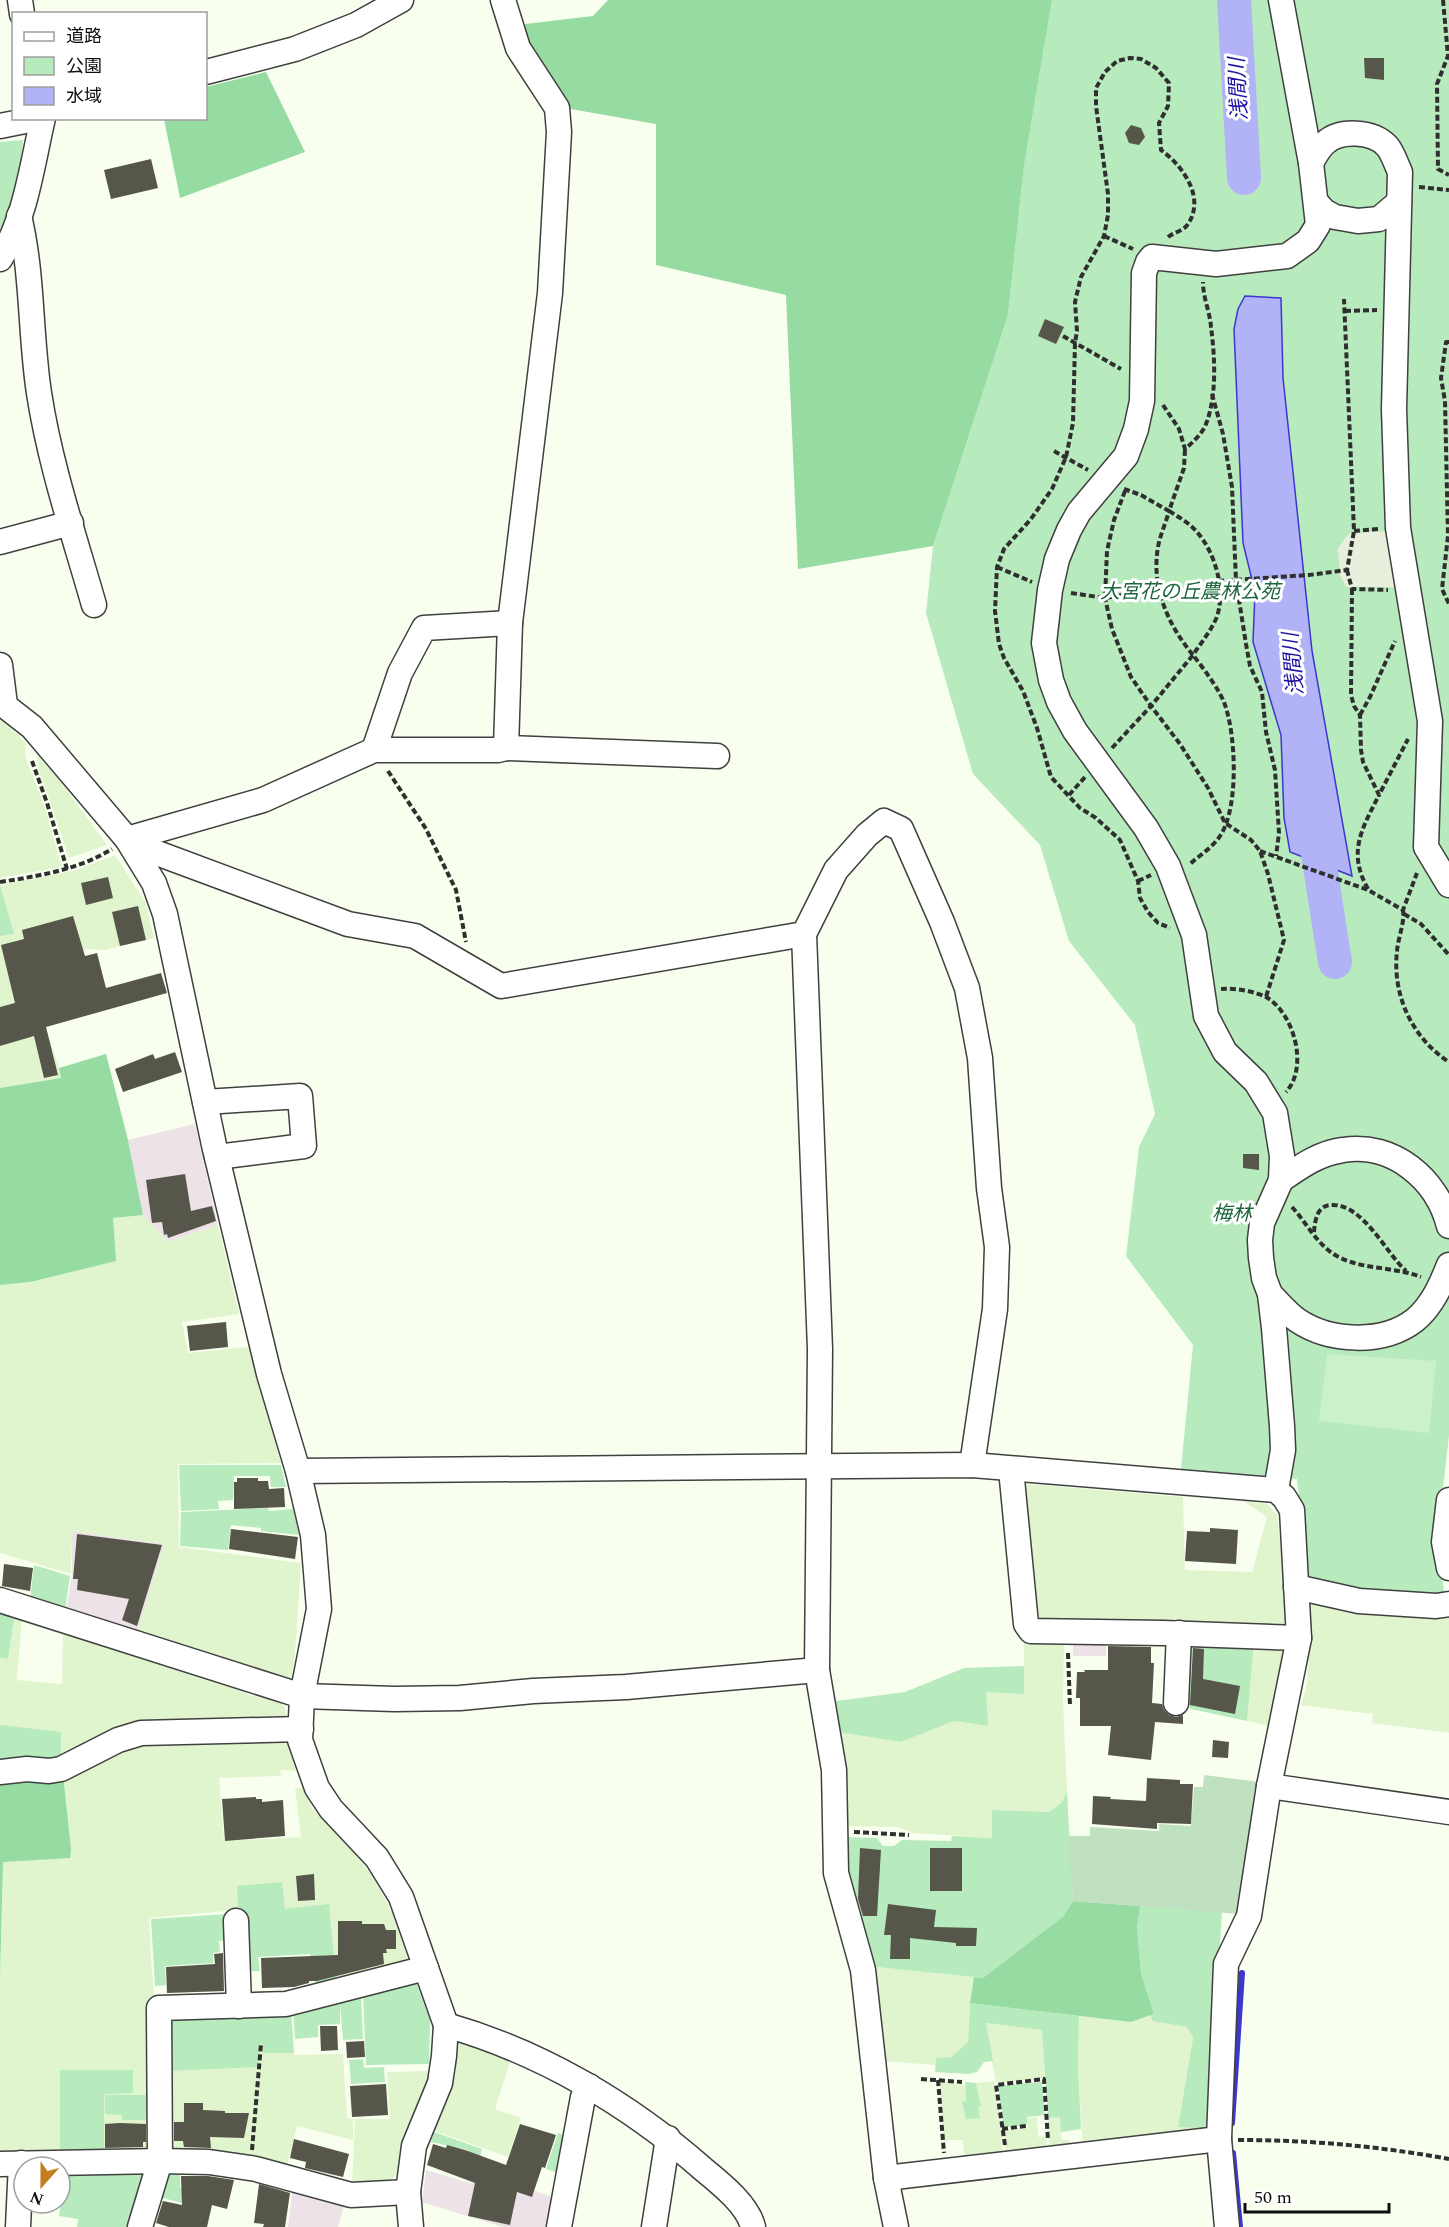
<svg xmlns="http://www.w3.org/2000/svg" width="1449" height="2227" font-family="Spectral,'Noto Sans JP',serif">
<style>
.industrial{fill:#ece2e7}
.farmland{fill:#e0f5ce}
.green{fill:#b7eabd}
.forest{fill:#96dba2}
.cemetery{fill:#c0e1bf}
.pitch{fill:#caf1c9}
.plaza{fill:#e8efdd}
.water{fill:#b2b2f7;stroke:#3c37d0;stroke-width:1.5}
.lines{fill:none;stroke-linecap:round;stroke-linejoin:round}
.stream{stroke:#3c37d0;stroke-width:6}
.river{stroke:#b2b2f7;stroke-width:34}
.building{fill:#56564a}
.minor-casing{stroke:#404040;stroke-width:27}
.path{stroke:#2f2f2f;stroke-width:4;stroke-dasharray:6 3;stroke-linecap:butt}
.minor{stroke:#fff;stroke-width:24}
.labels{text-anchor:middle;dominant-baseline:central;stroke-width:6;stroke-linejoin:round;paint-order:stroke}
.park-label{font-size:20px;font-style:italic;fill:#1c673c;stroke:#fff}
.water-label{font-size:21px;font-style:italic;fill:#1e14a2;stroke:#fff}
</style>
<rect width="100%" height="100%" fill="#f8ffee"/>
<g class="industrial">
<polygon points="195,1124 218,1225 168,1242 143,1215 128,1140"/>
<polygon points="72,1531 164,1544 137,1634 66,1612 72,1575"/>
<rect x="1073" y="1638" width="33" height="18"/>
<polygon points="426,2170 473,2184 475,2179 519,2185 557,2199 552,2227 503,2227 422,2202"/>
<polygon points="293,2186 345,2202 338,2227 288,2227"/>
</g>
<g class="farmland">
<polygon points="0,718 26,743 25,756 44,805 62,867 0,878"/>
<polygon points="36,753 63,785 107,845 69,858 38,767"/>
<polygon points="115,855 145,902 154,938 105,950 87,949 26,965 62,1078 0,1088 0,885 73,871"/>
<polygon points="143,1215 168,1242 218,1225 239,1314 182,1322 188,1353 249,1347 281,1463 178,1464 179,1547 301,1563 295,1655 291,1678 283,1684 137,1634 164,1544 72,1531 71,1574 0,1553 0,1285 30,1282 112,1218"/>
<polygon points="1027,1484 1183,1497 1185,1570 1252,1572 1267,1517 1243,1501 1267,1504 1277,1515 1289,1626 1034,1624 1020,1490"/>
<polygon points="1317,1599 1449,1615 1449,1733 1372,1723 1373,1714 1301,1705 1306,1688 1309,1657 1310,1628 1306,1609"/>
<polygon points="15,1613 22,1616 17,1680 62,1684 63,1630 220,1679 249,1695 281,1702 286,1710 285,1724 125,1730 65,1762 0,1767 0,1658 8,1659"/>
<polygon points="1024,1638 1064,1640 1063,1701 1067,1792 1061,1803 1049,1812 993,1810 993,1838 913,1833 898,1827 848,1826 841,1822 837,1732 901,1742 954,1721 987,1726 985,1692 1024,1694"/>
<polygon points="1254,1642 1286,1649 1270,1726 1247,1721"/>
<polygon points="286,1737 296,1771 280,1770 281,1776 219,1778 224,1841 301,1837 295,1788 304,1788 312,1808 347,1844 374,1878 395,1919 407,1957 402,1965 336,1981 285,1909 282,1883 238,1910 149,1918 152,1972 155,2000 151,2155 0,2157 0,1979 3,1861 70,1858 63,1774 115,1746"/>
<polygon points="868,1966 974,1977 970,2002 968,2042 951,2057 936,2059 936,2065 881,2061"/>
<polygon points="291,2010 294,2055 343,2054 347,2118 353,2119 353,2140 297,2126 286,2169 171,2154 166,2071"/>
<polygon points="1151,2015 1153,2021 1187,2027 1193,2038 1178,2126 1201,2128 1201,2137 1083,2151 1078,2065 1079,2016 1131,2022"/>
<polygon points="985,2023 1043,2030 1045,2078 996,2083"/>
<polygon points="455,2040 512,2056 495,2109 521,2118 508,2157 434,2131 450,2095 456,2071"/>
<polygon points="429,2071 427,2081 400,2149 397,2174 387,2184 352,2188 355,2119 390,2119 387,2072"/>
<polygon points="994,2081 1004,2158 964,2162 963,2140 944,2140 940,2082 965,2085 966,2102 963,2102 978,2106 980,2106 976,2083"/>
<polygon points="1037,2117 1038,2137 1046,2136 1047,2155 1006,2159 1004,2130 1028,2128 1027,2118"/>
<polygon points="1060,2117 1062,2140 1069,2140 1070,2151 1050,2153 1048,2118"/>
</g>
<g class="green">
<polygon points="1052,0 1449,0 1449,1435 1437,1542 1444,1591 1437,1598 1309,1581 1297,1479 1181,1469 1193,1345 1126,1256 1139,1147 1155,1114 1135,1025 1069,941 1040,845 973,774 926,613 933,546 1008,315 1024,166"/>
<path d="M23 140C20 170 15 200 0 228V142Z"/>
<polygon points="0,885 14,934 0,936"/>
<polygon points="179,1465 281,1465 286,1487 271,1487 270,1476 234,1476 233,1500 218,1501 219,1509 181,1511"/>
<polygon points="268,1508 269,1511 293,1509 299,1535 261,1531 261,1528 231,1525 228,1550 180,1546 181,1512"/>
<polygon points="34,1565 70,1576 65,1611 30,1600"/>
<polygon points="0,1607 15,1613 8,1659 0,1658"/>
<polygon points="1185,1641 1254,1642 1247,1721 1191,1709 1182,1701"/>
<polygon points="1024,1666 1024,1694 986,1692 988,1726 954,1721 901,1742 837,1732 829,1702 905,1692 964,1668"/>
<polygon points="0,1725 61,1732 61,1759 0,1767"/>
<polygon points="1067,1792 1073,1901 1065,1916 983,1978 868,1966 841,1872 844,1837 877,1838 883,1846 894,1846 902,1840 951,1841 952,1836 992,1838 992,1810 1049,1812 1061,1803"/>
<polygon points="282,1882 285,1909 329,1904 336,1981 316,1987 313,1958 311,1958 310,1954 258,1957 260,1971 242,1971 237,1886"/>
<polygon points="1140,1906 1222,1912 1209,2126 1201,2137 1201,2128 1178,2127 1193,2038 1187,2027 1152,2021 1151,2015 1154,2014 1141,1973 1137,1928"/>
<polygon points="228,1914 230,1940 219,1941 220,1952 213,1953 213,1963 165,1966 166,1985 155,1986 151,1919"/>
<polygon points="411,1982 417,1985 430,2020 429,2064 366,2065 363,1994"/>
<polygon points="361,1994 363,2039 343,2040 340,2002 340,2024 318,2025 318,2037 295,2039 293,2010"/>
<polygon points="970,2003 1079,2016 1078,2065 1081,2129 1061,2132 1060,2117 1048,2118 1042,2030 986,2023 993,2061 984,2062 977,2072 968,2074 935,2072 936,2058 951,2057 968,2042"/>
<polygon points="291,2010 294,2053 263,2053 263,2044 260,2043 258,2067 166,2071 166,2025 172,2018"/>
<polygon points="363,2059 364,2068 384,2067 385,2082 351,2084 349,2060"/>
<polygon points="60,2070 133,2070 133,2093 104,2094 104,2155 60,2155"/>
<polygon points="965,2082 976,2083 981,2106 978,2107 980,2118 966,2119 962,2102 966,2101"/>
<polygon points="1042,2082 1045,2115 1027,2117 1027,2125 1004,2127 998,2086"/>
<polygon points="105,2095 150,2095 150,2120 122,2120 122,2115 105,2114"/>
<polygon points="434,2132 482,2149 477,2169 462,2172 468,2150 431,2142"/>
<polygon points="558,2133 569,2137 562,2174 546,2169"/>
<polygon points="152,2168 137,2227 77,2227 78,2219 59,2216 63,2190 60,2189 60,2171"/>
<polygon points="162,2168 180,2169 180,2188 195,2188 189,2205 156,2196"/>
</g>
<g class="forest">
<polygon points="608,0 1052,0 1024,166 1008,315 933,546 798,569 786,295 656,265 656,124 565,108 517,25 593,16"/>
<polygon points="266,72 305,152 180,198 164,119 206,118 206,87"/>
<polygon points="106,1054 128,1140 143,1215 113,1218 116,1261 30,1282 0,1285 0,1088 61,1078 59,1068"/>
<polygon points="0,1767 63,1774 71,1850 70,1858 3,1862 0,1979"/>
<polygon points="1073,1901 1140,1906 1137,1928 1141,1973 1154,2014 1131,2022 970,2003 974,1977 983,1978 1064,1916"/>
</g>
<polygon class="cemetery" points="1204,1775 1260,1782 1239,1914 1073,1901 1068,1836 1090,1836 1090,1827 1159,1831 1159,1824 1191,1826 1194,1787 1203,1787"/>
<polygon class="pitch" points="1327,1354 1436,1361 1429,1433 1319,1421"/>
<polygon class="plaza" points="1395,531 1403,587 1346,587 1340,575 1338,549 1345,538 1350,533"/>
<polygon class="water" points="1245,296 1281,298 1283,378 1312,651 1352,876 1290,852 1284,818 1281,735 1253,642 1255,592 1243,543 1234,329 1238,309"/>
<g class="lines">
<g class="stream">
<polyline points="1232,2123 1242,1973"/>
<polyline points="1233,2153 1240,2227"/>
</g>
<g class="river">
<polyline points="1234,0 1244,178"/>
<polyline points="1312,816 1335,962"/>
</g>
</g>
<g class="building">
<polygon points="1364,58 1384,58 1384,80 1365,78"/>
<polygon points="1131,125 1141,128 1145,137 1139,145 1129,143 1125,133"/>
<polygon points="151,159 158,188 111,199 104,170"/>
<polygon points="1045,319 1064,327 1056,344 1038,336"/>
<polygon points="108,877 113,898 86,905 81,883"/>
<polygon points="138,906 146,940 120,946 112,912"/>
<polygon points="73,916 85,956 97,953 106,988 161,973 167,993 46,1027 58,1075 44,1078 34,1036 0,1046 0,1007 15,1003 1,945 24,939 22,930"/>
<polygon points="175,1052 182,1072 123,1092 115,1069 153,1054 155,1059"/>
<polygon points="1243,1154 1259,1154 1259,1170 1243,1168"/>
<polygon points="185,1174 191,1211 212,1206 216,1221 168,1238 167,1234 164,1235 162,1222 152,1223 146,1180"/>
<polygon points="226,1322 228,1347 190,1351 187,1326"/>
<polygon points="237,1478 258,1478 258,1481 268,1481 269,1489 284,1488 285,1507 234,1509 234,1482 237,1482"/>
<polygon points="1210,1528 1238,1530 1236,1564 1185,1561 1187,1531 1210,1532"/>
<polygon points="231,1529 298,1537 295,1559 229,1549"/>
<polygon points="77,1534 162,1545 137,1626 122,1620 129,1599 77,1590 78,1579 73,1579"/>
<polygon points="4,1564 33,1568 30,1591 2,1586"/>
<polygon points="1108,1646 1151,1647 1151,1663 1154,1663 1152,1703 1162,1704 1164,1710 1169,1715 1176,1717 1183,1715 1183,1724 1155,1722 1151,1760 1108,1755 1111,1726 1080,1726 1080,1698 1076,1698 1077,1672 1085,1672 1084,1670 1108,1670"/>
<polygon points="1193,1648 1204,1649 1203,1679 1240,1686 1235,1714 1190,1705"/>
<polygon points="1213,1740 1229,1742 1228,1758 1212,1757"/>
<polygon points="1147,1778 1180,1780 1180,1784 1193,1784 1191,1824 1157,1823 1157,1829 1092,1824 1093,1796 1111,1797 1110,1799 1146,1801"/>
<polygon points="256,1797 256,1799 262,1799 262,1802 283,1800 285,1836 225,1841 222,1799"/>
<polygon points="860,1848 881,1850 877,1916 863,1916 858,1899"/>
<rect x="930" y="1848" width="32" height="43"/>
<polygon points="314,1874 315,1900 298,1901 296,1876"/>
<polygon points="888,1904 936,1910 934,1927 977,1928 976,1946 956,1946 956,1943 910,1938 910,1959 890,1959 891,1935 884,1935"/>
<polygon points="338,1921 362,1921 362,1924 384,1924 386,1930 396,1930 396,1949 386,1949 387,1953 383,1953 384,1964 317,1981 309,1981 309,1983 294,1987 262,1988 261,1958 338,1955"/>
<polygon points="223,1953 224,1991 167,1993 166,1967 215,1964 214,1954"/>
<polygon points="320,2026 337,2026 338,2050 321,2051"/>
<polygon points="364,2041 365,2057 347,2058 346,2042"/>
<polygon points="386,2084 388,2115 352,2117 350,2086"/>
<polygon points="184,2103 203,2103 203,2110 225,2111 225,2113 249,2113 244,2138 210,2137 211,2148 184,2147 183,2141 174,2141 174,2122 184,2122"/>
<polygon points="120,2123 146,2124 146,2142 143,2142 143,2147 105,2148 105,2124"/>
<polygon points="520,2124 556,2135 545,2168 542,2167 532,2197 517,2192 510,2225 468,2216 475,2183 427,2165 433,2144 446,2148 447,2145 465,2150 506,2165"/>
<polygon points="294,2139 349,2154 343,2177 305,2168 306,2162 290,2158"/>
<polygon points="181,2176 208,2176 234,2180 227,2209 212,2205 207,2227 169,2227 156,2223 163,2201 182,2205"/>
<polygon points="259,2184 290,2193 285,2227 263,2227 264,2224 254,2223"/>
</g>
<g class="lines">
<g class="minor-casing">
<g id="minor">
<polyline points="20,0 22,14"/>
<polyline points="503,0 518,48 557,108 559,132 550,293 510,623 506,748"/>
<polyline points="206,72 295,49 356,25 401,0"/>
<polyline points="0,126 40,118"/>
<path d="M1311 163C1315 156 1319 148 1325 143 1340 129 1373 131 1387 146 1393 153 1396 164 1400 172L1394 409 1398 528 1430 721 1426 847 1449 885"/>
<polyline points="1316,202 1324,211 1335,217 1358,221 1379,219 1399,202"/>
<path d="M19 216C33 274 30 334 39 393 50 465 74 535 94 605"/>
<path d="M0 259C26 218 32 165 43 118"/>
<polyline points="0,542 71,523"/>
<polyline points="0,665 5,705"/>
<polyline points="0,702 32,727 127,839 154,883 165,914 214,1145 269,1374 298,1471 313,1535 319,1609 302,1696 300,1740 317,1788 331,1809 377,1858 401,1897 446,2025 444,2056 440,2083 414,2146 408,2192 411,2227"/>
<polyline points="374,750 400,673 424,628 510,623"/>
<polyline points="127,839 263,800 374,750 498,750 506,748 717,756"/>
<polyline points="142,862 157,853 348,924 415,936 501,986 804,934 820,1349 817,1670 834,1770 836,1873 863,1970 886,2178 896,2227"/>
<polyline points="804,934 836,870 867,835 884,821 901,829 942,922 967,988 980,1058 989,1188 997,1247 995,1309 972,1465"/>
<polyline points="205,1102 300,1096 304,1146 217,1157"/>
<path d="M1281 1180C1300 1167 1319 1153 1343 1150 1393 1142 1437 1179 1449 1226"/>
<path d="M1270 1294C1279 1303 1287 1313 1297 1320 1329 1342 1383 1345 1415 1320 1432 1306 1441 1285 1449 1265"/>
<polyline points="1011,1469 1026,1624 1031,1631 1163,1633 1299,1638"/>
<polyline points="298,1471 972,1465 1276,1490 1284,1497 1292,1510 1299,1638 1269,1786 1249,1916 1226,1964 1219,2139 1227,2227"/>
<polyline points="1276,1490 1283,1450 1282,1426 1274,1328 1270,1294 1264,1278 1261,1258 1260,1240 1262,1223 1281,1180 1282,1156 1275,1113 1256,1082 1225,1052 1206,1016 1194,935 1168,866 1146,828 1075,731 1059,702 1051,680 1044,643 1050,590 1057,559 1069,530 1079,512 1126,456 1136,429 1142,401 1144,273 1148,262 1152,257 1216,264 1287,256 1308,241 1318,225 1311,163 1281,0"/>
<polyline points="1449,1500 1444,1542 1449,1568"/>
<polyline points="1296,1587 1359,1601 1436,1606 1449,1604"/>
<polyline points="0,1600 302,1696 394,1699 460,1698 533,1691 626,1687 817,1670"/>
<polyline points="1176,1703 1179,1633"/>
<polyline points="0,1772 27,1769 49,1771 61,1769 118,1740 141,1733 301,1729"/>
<polyline points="1269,1786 1449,1812"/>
<polyline points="236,1921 239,2006"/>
<path d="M446 2025C541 2052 629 2104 703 2169 720 2183 748 2205 753 2227"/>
<polyline points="0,2164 160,2161 209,2162 256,2169 351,2195 408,2192"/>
<polyline points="886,2178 1219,2139"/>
<polyline points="18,2227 21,2163"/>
<polyline points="140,2227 160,2161 159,2008 286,2004 426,1968"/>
<polyline points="559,2227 583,2097 589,2086"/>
<polyline points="654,2227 668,2138"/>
</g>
</g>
<g class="path">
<polyline points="1443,0 1448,56 1437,84 1438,169 1449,175"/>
<polyline points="1419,187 1449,190"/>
<polyline points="1104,236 1133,249"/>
<path d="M1168 237C1174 232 1184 231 1188 224 1206 197 1182 165 1161 150L1159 123 1168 106 1169 83 1156 68 1141 59 1130 58 1117 61 1105 72 1096 88V106L1108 194V215L1104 236 1081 277 1075 302 1077 331 1075 343 1073 423 1066 457 1052 489 1031 519 1004 549 997 567 995 611 999 644 1004 658 1023 691 1037 728 1051 777 1080 808 1096 818 1120 840 1138 881 1140 898 1148 912 1158 923 1170 928"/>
<polyline points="1345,311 1377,310"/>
<polyline points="1063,336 1121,369"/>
<polyline points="1449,342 1446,342 1441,378 1445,401 1448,536 1442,589 1449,604"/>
<polyline points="1212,394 1223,434 1232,487 1236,581 1246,644 1250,666 1262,692 1266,732 1275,770 1279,833 1276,856"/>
<path d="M1163 405 1179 429 1185 449C1193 442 1202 434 1206 424 1217 396 1215 357 1211 327 1210 312 1203 298 1203 282"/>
<polyline points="1054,451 1088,470"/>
<polyline points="1124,489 1141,495 1169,511 1184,468 1185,449"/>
<polyline points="1125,491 1114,520 1107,551 1105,598 1112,629 1131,677 1151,706 1180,744 1208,788 1225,823 1251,840 1260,851 1268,874 1284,940 1266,997"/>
<path d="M1169 511C1179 517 1189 523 1196 531 1215 551 1227 592 1216 619 1210 632 1201 643 1193 655 1168 625 1151 587 1158 547 1160 535 1166 523 1169 511Z"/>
<polyline points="1354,531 1379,529"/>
<polyline points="997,567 1032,582"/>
<polyline points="1347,570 1352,589 1388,590"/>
<polyline points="1218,581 1309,575 1347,570 1354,531 1344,299"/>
<polyline points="1352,589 1351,695 1354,706 1360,715 1361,750 1363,762 1379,795 1408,739"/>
<polyline points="1071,593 1105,598 1159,589"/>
<polyline points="1360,715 1370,697 1395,641"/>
<path d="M1112 748 1151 706 1193 655C1203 668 1220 690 1225 705 1236 736 1239 808 1220 836 1213 847 1200 855 1190 864"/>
<polyline points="32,761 47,803 67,869"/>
<polyline points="388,771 426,829 456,890 466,942"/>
<polyline points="1069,795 1085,777"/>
<polyline points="1260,851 1368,890 1403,910 1417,873"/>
<polyline points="1138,881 1151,875"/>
<path d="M0 882C38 876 78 870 112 849"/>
<path d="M1368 889C1347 852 1362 829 1379 795"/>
<path d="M1403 910C1405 922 1398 938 1397 951 1392 995 1412 1038 1449 1062"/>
<polyline points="1404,914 1421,924 1449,955"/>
<path d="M1221 989C1235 988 1254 991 1266 997 1294 1013 1309 1067 1286 1092"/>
<path d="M1292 1207C1305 1221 1316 1242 1332 1253 1356 1270 1393 1266 1421 1277"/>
<path d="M1314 1232C1315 1220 1317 1205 1332 1205 1363 1204 1386 1253 1406 1271"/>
<polyline points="1068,1653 1070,1706"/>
<polyline points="854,1832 909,1835"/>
<polyline points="921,2079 962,2082"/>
<polyline points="938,2080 944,2153"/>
<polyline points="1002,2129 1026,2126"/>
<path d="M1238 2140C1311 2140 1377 2146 1449 2159"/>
<polyline points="1005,2145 996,2085 1044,2079 1048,2140"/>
<polyline points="252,2150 261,2044"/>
</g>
<use href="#minor" class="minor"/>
</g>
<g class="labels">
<g class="park-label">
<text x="1190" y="592">大宮花の丘農林公苑</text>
<text x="1232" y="1214">梅林</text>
</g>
<g class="water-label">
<text transform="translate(1239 89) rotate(-93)">浅間川</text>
<text transform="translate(1294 664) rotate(-95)">浅間川</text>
</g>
</g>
<rect x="12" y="12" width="195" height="108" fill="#ffffff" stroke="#9e9e9e" stroke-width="1.5"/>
<rect x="24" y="32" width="30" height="9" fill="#ffffff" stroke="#9e9e9e" stroke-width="1.5"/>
<text x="66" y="42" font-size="18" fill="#0d0d0d">道路</text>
<rect x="24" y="57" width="30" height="18" fill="#b7eabd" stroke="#9e9e9e" stroke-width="1.5"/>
<text x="66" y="72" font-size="18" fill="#0d0d0d">公園</text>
<rect x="24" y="87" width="30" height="18" fill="#b2b2f7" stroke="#9e9e9e" stroke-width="1.5"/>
<text x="66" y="102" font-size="18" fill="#0d0d0d">水域</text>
<g transform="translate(42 2185) rotate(201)"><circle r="28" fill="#ffffff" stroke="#9e9e9e" stroke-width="1.5"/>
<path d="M0-4.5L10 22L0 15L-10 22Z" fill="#c17f22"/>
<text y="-9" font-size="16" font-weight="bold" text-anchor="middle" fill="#0d0d0d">N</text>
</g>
<path d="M1245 2203v9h144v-9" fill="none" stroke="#0d0d0d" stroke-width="3"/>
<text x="1254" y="2203" font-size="18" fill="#0d0d0d" stroke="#ffffff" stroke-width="4.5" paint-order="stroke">50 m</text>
</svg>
